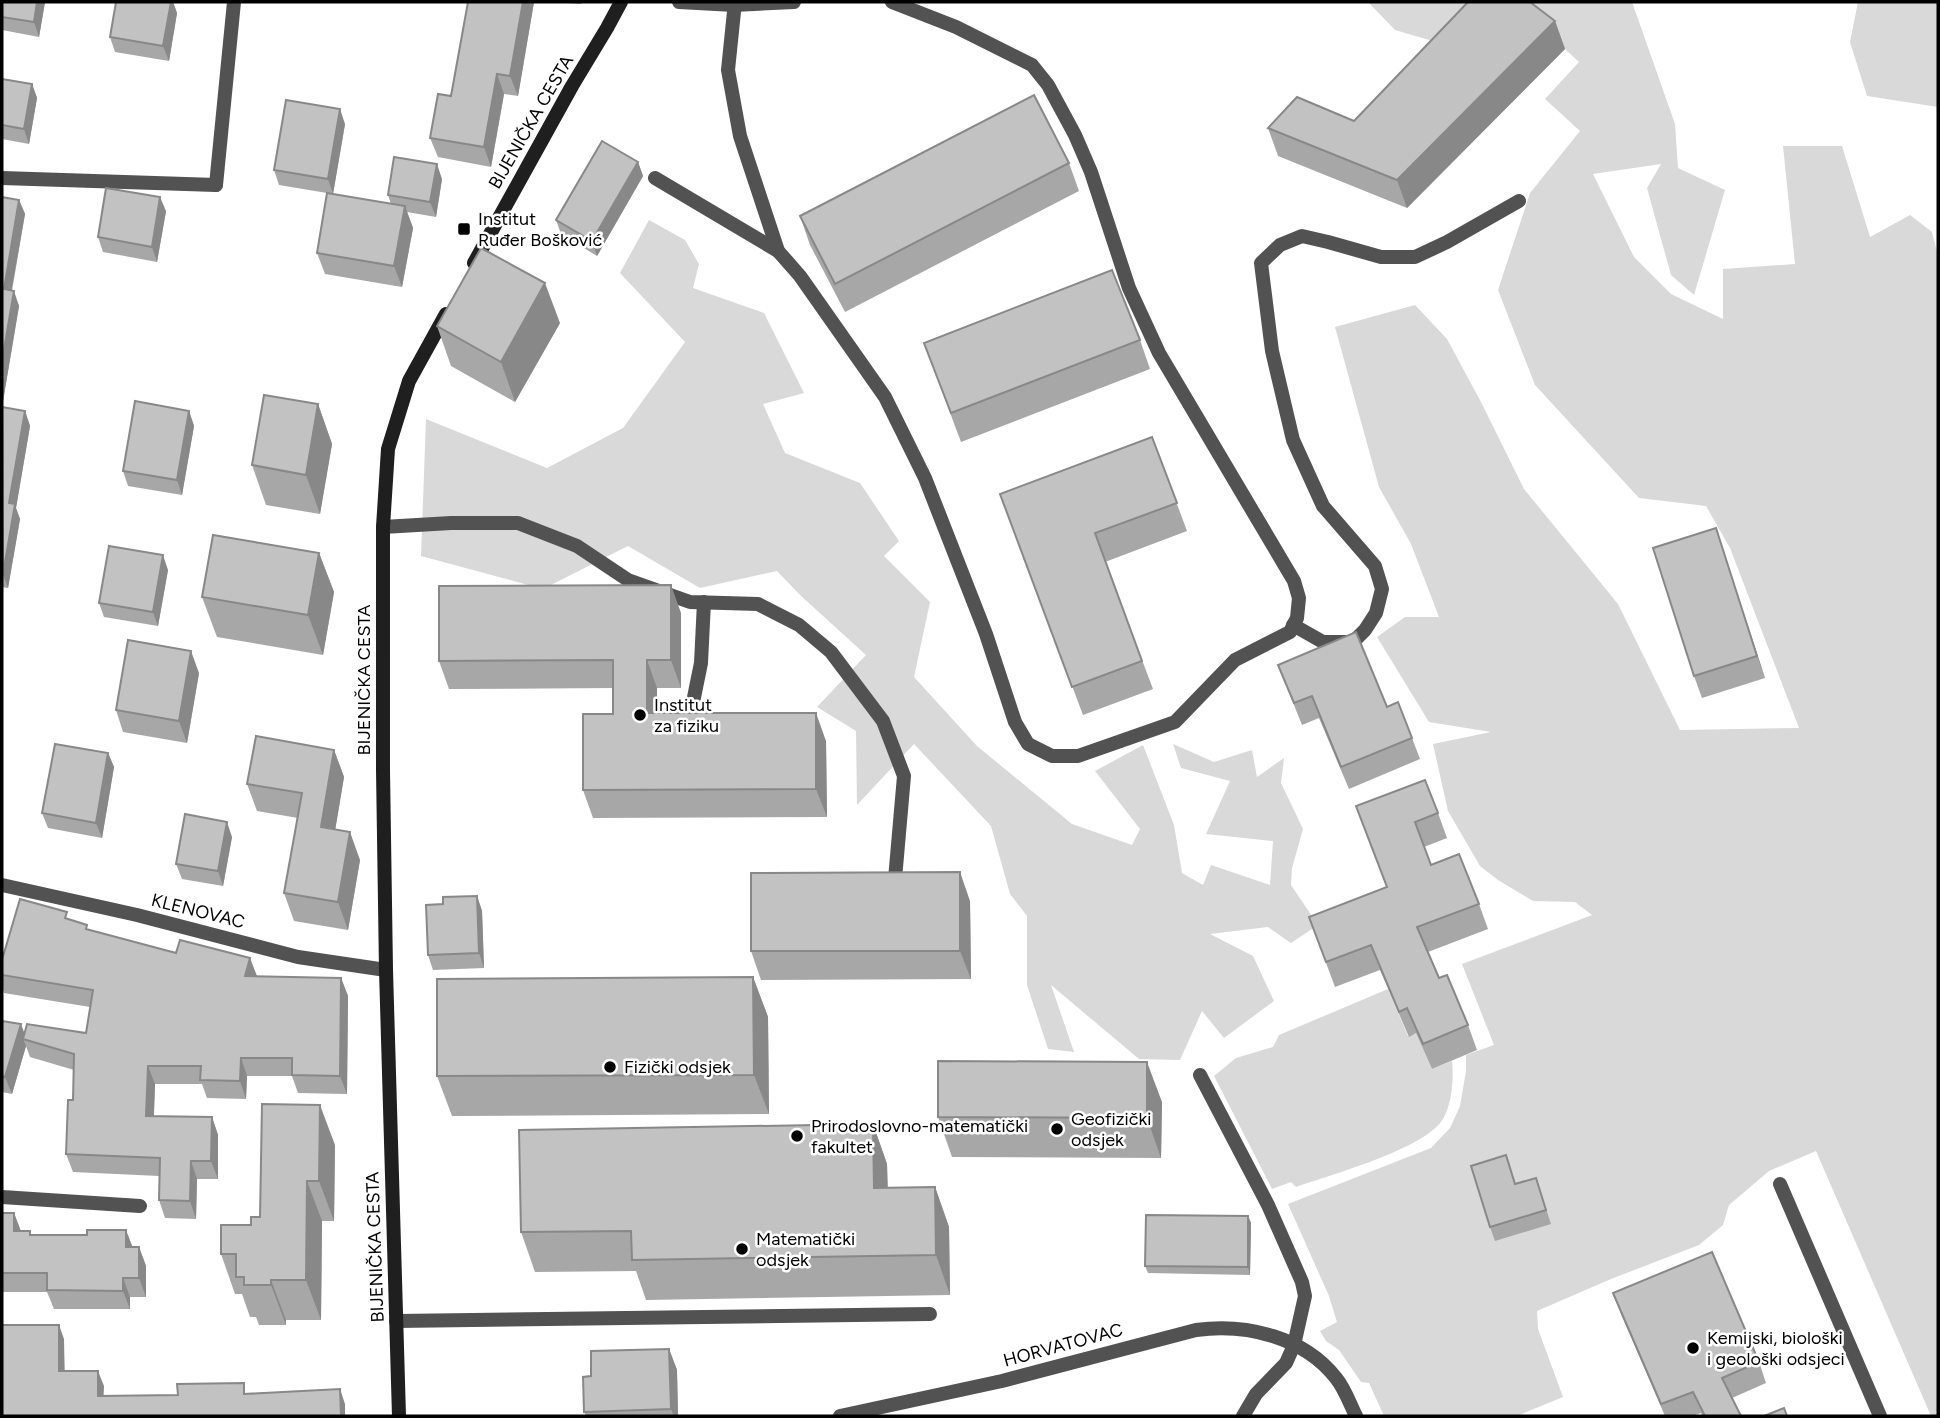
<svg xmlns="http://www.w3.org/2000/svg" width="1940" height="1418" font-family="Figtree,sans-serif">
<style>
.green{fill:#d9d9d9}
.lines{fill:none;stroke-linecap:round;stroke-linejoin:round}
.service{stroke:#525252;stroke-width:14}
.minor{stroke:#525252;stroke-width:14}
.tertiary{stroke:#525252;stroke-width:14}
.secondary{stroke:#1f1f1f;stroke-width:14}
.wall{fill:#a7a7a7}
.shaded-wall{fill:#888}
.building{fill:#c2c2c2;stroke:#888;stroke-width:2}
.poi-dot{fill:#000;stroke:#fff;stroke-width:2.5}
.labels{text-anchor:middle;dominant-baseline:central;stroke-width:5;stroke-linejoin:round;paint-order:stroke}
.street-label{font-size:18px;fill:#000;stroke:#fff}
.poi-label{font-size:18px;fill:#000;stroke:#fff;text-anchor:start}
</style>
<rect width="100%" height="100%" fill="#fff"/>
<g class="green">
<polygon points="1368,2 1632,2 1675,124 1678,168 1725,190 1694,295 1671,275 1647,188 1661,164 1593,174 1634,257 1671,294 1723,319 1723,269 1795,264 1783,146 1842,146 1870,237 1910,215 1932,232 1938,256 1938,1416 1931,1416 1816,1151 1769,1171 1729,1205 1723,1225 1699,1245 1611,1279 1537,1311 1538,1329 1563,1397 1517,1416 1384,1416 1369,1383 1361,1382 1339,1350 1326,1341 1320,1331 1337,1322 1329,1296 1288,1204 1431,1148 1450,1128 1460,1106 1466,1071 1466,1055 1494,1045 1462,964 1592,915 1575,902 1533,901 1498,880 1480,866 1448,811 1433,744 1491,732 1429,722 1377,637 1405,617 1439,617 1411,544 1379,487 1335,327 1415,305 1447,339 1481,402 1524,489 1618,604 1680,730 1799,728 1730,548 1706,506 1639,498 1535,385 1498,290 1530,193 1580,131 1545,99 1579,62 1565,49 1460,49 1395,30"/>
<polygon points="1858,2 1938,2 1938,107 1867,96 1850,42"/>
<polygon points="649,220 685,240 699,264 693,288 764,313 804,393 763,404 785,453 860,483 899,541 884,556 930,602 914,677 977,746 1072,824 1132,845 1140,829 1095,771 1143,745 1174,825 1182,873 1203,885 1211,865 1270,885 1273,841 1206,834 1230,781 1181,768 1173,744 1214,762 1252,750 1257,777 1284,758 1281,783 1303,829 1292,868 1291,885 1318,925 1291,943 1268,927 1210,934 1253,956 1274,1001 1224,1038 1202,1011 1180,1060 1139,1059 1051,985 1074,1052 1048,1049 1027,985 1027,916 1010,894 991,826 914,744 857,805 856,731 817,707 866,655 800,595 777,571 700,588 628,546 543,589 421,556 426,419 547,468 623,428 685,342 620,273"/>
<path d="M1388 989 1408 1036 1416 1033 1432 1069 1452 1061C1454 1078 1452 1104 1443 1119 1425 1149 1330 1175 1296 1187L1291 1182 1272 1189 1214 1076 1236 1058 1273 1047 1279 1035Z"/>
</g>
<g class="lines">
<g class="service">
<polyline points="679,2 734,5 794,2"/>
<polyline points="735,2 728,70 740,136 778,251"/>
<polyline points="2,178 216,185"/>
<polyline points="655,178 778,251 800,276 885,397 925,478 986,634 1015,722 1028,744 1052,756 1078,756 1175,722 1235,660 1290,632 1297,618 1299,598 1294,581 1159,353 1129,288 1091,172 1075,135 1048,85 1032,65 956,27 892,2"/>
<polyline points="383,527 451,523 518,523 577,546 628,580 690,602 758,604 799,625 831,652 883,721 904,776 895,879"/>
<polyline points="1293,625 1323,642 1353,642 1365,630 1376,613 1382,589 1375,566 1323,506 1293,440 1272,351 1261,263 1280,245 1302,236 1328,242 1381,257 1415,257 1447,242 1519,201"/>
<polyline points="689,722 701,663 704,602"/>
<polyline points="1780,1184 1880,1416"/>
<polyline points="396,1321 930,1314"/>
</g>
<g class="minor">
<polyline points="216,185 234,2"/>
<polyline points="2,885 137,915 298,957 386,970"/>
<polyline points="1200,1075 1268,1205 1302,1282 1305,1296 1294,1345 1286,1363 1256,1394 1243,1416"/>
<polyline points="2,1197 140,1206"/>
</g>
<path class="tertiary" d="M840 1416 1002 1381 1196 1330C1246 1323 1304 1337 1336 1378 1345 1389 1350 1404 1356 1416"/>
<g class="secondary">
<polyline points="474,263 572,86 607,28 621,2"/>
<polyline points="399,1416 386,970 383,770 383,527 388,449 409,381 446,314"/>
</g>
</g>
<g class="wall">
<polygon points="2,2 45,2 39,37 2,30"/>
<polygon points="116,2 173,2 177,13 169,61 115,52 110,37"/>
<polygon points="468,2 534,2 518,96 504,94 491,167 438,157 430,138 451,96"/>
<polygon points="553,2 581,2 581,4"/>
<polygon points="1555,21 1565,49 1407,208 1278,156 1268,128 1354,121"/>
<polygon points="2,79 32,84 37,98 29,144 2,139"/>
<polygon points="345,124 333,194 279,185 274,170"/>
<polygon points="638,162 643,176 597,256 561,234 556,220"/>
<polygon points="1069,163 1079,191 845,312 810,245 800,216"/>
<polygon points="442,179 436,217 407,212 413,228 402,287 325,274 317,253 391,204 388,195"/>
<polygon points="2,197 19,200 25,214 12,291 19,306 2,407 25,411 30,426 16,508 20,519 8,588 2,587"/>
<polygon points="166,211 157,262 103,252 98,237"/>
<polygon points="560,323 515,402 451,366 437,326"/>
<polygon points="1140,340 1150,369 961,442 924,343"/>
<polygon points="318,404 332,444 320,514 266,505 252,465"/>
<polygon points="189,411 194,426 182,495 128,486 123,471"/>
<polygon points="1152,437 1187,531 1105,562 1153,689 1083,715 1000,494"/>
<polygon points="1716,528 1765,678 1702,698 1694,676"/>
<polygon points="319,553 334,592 323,655 217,637 202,597"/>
<polygon points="168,570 158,626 104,617 99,603"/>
<polygon points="681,613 681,688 657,688 657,713 826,741 827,817 593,818 583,790 613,714 613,688 449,689 439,661"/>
<polygon points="1278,665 1387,707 1412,738 1420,759 1349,789 1319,718 1302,725"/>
<polygon points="199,673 187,743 123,732 116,710"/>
<polygon points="334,750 344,777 335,830 360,860 348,930 294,921 284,893 298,818 257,811 247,784"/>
<polygon points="108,753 114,767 102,838 48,828 42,813"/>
<polygon points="1356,806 1438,813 1447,838 1424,847 1431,865 1479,904 1488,929 1428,952 1439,978 1468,1025 1477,1050 1432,1069 1416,1033 1409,1037 1380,970 1335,987 1309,917 1387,888"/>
<polygon points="232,837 223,886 182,879 176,864"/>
<polygon points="477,896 482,911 484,968 433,970 428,955"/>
<polygon points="970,901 971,979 761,980 751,951"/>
<polygon points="70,920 89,930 257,976 341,978 348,996 347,1094 298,1093 292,1076 247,1076 246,1099 207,1098 202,1084 155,1084 154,1116 212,1117 218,1135 218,1179 197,1179 196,1219 165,1218 159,1200 159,1176 73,1172 66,1154 73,1100 74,1070 30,1057 26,1046 12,1094 2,1092 2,1021 25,1033 86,1033 90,1007 4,993 2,986 2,960"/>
<polygon points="753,977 768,1017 769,1114 452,1116 437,1076"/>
<polygon points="1162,1102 1161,1158 952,1157 938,1117"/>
<polygon points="873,1124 887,1164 888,1188 935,1187 949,1227 950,1295 646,1300 636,1271 535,1272 521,1232"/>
<polygon points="335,1145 334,1221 322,1221 321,1320 286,1320 286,1325 259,1325 256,1317 250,1317 242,1294 235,1294 221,1254"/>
<polygon points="1536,1178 1551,1224 1495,1241 1490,1227 1516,1184"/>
<polygon points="2,1213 14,1213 21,1231 30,1231 31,1235 139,1247 146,1266 146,1297 130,1297 130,1309 54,1309 47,1292 2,1292"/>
<polygon points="1248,1216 1251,1223 1250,1275 1148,1273 1145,1266"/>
<polygon points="1613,1293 1759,1362 1766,1383 1732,1398 1741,1416 1702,1416 1701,1413 1692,1416 1665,1416 1621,1314"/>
<polygon points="669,1349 677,1370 678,1416 586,1416 584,1412 591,1376"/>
</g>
<g class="shaded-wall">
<polygon points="37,2 45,2 39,37 34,22"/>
<polygon points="171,2 173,2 177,13 169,61 163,46"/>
<polygon points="523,2 534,2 518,96 510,76"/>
<polygon points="1555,21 1565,49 1407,208 1397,180"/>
<polygon points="497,74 504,94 491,167 484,147"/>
<polygon points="32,84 37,98 29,144 24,129"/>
<polygon points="340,109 345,124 333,194 328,179"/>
<polygon points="638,162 643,176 597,256 592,241"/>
<polygon points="437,164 442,179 436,217 430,202"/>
<polygon points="160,197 166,211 157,262 152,247"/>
<polygon points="19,200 25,214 9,304 4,289"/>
<polygon points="405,206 413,228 402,287 394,266"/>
<polygon points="545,283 560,323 515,402 501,362"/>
<polygon points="14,291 19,306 2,407 2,361"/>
<polygon points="318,404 332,444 320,514 306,475"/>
<polygon points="25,411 30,426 16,508 20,519 8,588 3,574 9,503"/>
<polygon points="189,411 194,426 182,495 177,480"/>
<polygon points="1716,528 1723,550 1765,678 1757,656"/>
<polygon points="319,553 334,592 323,655 308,615"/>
<polygon points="163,555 168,570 158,626 153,612"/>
<polygon points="671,585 681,613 681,688 671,660"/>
<polygon points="191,651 199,673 187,743 179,721"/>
<polygon points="647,660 657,688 657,742 647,713"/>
<polygon points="816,713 826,741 827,817 816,789"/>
<polygon points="334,750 344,777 331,855 321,827"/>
<polygon points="108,753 114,767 102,838 96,823"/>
<polygon points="227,822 232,837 223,886 218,871"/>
<polygon points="350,832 360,860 348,930 338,902"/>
<polygon points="960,872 970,901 971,979 960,951"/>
<polygon points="477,896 482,911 484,968 479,953"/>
<polygon points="250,958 257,976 245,976"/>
<polygon points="753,977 768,1017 769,1114 754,1075"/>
<polygon points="341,978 348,996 347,1094 340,1076"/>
<polygon points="21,1024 27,1040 23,1039 26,1046 12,1094 5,1077"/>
<polygon points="241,1058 247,1076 246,1099 240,1081"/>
<polygon points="1147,1062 1162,1102 1161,1158 1147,1118"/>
<polygon points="148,1066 155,1084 153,1134 146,1116"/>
<polygon points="320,1105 335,1145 334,1221 319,1181"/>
<polygon points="212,1117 218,1135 218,1179 211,1161"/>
<polygon points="873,1124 887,1164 888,1228 874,1188"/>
<polygon points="191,1161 197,1179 196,1219 190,1201"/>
<polygon points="307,1181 322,1221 321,1320 306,1280"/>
<polygon points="935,1187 949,1227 950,1295 936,1255"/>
<polygon points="14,1213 21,1232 14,1231"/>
<polygon points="1248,1216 1251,1223 1250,1275 1248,1267"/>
<polygon points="126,1230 133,1248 126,1247"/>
<polygon points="139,1247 146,1266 146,1297 139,1278"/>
<polygon points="123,1278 130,1297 130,1309 123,1291"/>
<polygon points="271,1280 286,1320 286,1325 271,1285"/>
<polygon points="59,1325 64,1339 65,1386 59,1371"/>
<polygon points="669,1349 677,1370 678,1416 674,1416 671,1409"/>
<polygon points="98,1371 104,1386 103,1410 98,1396"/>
<polygon points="340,1389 345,1404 345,1416 341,1416"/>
</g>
<g class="building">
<polygon points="2,2 37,2 34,22 2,17"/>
<polygon points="116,2 171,2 163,46 110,37"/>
<polygon points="468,2 523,2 510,76 497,74 484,147 430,138 438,94 451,96"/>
<polygon points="1468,2 1530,2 1555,21 1397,180 1268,128 1297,97 1354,121"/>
<polygon points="2,79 32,84 24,129 2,125"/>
<polygon points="1034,95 1069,163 835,284 800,216"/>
<polygon points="286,100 340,109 328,179 274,170"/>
<polygon points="602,141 638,162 592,241 556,220"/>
<polygon points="394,157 437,164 430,202 388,195"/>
<polygon points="106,188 160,197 152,247 98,237"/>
<polygon points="327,193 405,206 394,266 317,253"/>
<polygon points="2,197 19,200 4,289 14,291 2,361"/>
<polygon points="481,248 545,283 501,362 437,326"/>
<polygon points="1112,270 1140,340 951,413 924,343"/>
<polygon points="264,395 318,404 306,475 252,465"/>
<polygon points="135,401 189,411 177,480 123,471"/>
<polygon points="2,407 25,411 9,503 15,504 3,574"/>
<polygon points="1152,437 1177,503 1095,533 1142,661 1072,687 1000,494"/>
<polygon points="1716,528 1757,656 1694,676 1653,548"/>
<polygon points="213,535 319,553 308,615 202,597"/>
<polygon points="109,546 163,555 153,612 99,603"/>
<polygon points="671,585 671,660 647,660 647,713 816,713 816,789 583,790 583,714 613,714 613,660 439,661 439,586"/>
<polygon points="1356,632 1387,707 1398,702 1412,738 1341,767 1312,696 1294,703 1278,665"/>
<polygon points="128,640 191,651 179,721 116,710"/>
<polygon points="256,736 334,750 321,827 350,832 338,902 284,893 302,793 247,784"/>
<polygon points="55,744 108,753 96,823 42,813"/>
<polygon points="1425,780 1438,813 1415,822 1431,865 1459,854 1479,904 1417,927 1439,978 1447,975 1468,1025 1423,1044 1407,1008 1399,1012 1371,945 1326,962 1309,917 1387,887 1356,806"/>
<polygon points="185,814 227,822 218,871 176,864"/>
<polygon points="960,872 960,951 751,951 751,873"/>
<polygon points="477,896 479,953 428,955 426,905 443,904 443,897"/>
<polygon points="20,899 67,912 65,918 87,925 86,929 176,953 180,940 250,958 245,976 341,978 340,1076 292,1075 292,1058 241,1058 240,1081 200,1080 201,1066 148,1066 146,1116 212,1117 211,1161 191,1161 190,1201 159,1200 160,1158 66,1154 68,1100 73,1100 74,1054 23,1039 27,1024 86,1033 93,990 2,975 2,960"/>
<polygon points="753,977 754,1075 437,1076 437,979"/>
<polygon points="2,1021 21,1024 5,1077 2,1076"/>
<polygon points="938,1061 1147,1062 1147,1118 938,1117"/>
<polygon points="262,1104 320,1105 319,1181 307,1181 306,1280 271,1280 271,1285 244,1285 244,1277 236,1277 236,1254 221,1254 221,1225 251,1225 251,1217 260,1217"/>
<polygon points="873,1124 874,1188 935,1187 936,1255 632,1260 631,1231 521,1232 519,1130"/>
<polygon points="1506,1155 1515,1184 1536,1178 1546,1210 1490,1227 1471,1166"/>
<polygon points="2,1213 14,1213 14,1231 30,1231 30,1235 87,1235 87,1230 126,1230 126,1247 139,1247 139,1278 123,1278 123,1291 47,1290 47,1273 2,1273"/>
<polygon points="1146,1215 1248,1216 1248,1267 1145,1266"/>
<polygon points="1712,1252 1759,1362 1722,1378 1741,1416 1705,1416 1693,1392 1661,1404 1613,1293"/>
<polygon points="2,1325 59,1325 59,1371 98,1371 98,1396 178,1395 177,1384 244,1383 244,1394 340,1389 341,1416 2,1416"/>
<polygon points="669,1349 671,1409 584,1412 583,1377 591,1376 591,1351"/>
<polygon points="1784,1408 1787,1416 1764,1416"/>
</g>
<g class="poi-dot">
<rect x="457" y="222" width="14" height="14" rx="3.5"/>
<circle cx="640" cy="715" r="7"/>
<circle cx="610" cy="1067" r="7"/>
<circle cx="1057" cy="1129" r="7"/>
<circle cx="797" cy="1136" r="7"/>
<circle cx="742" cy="1249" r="7"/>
<circle cx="1693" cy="1348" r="7"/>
</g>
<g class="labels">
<g class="street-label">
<text transform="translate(531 122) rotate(-60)">BIJENIČKA CESTA</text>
<text transform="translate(364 680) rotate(-90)">BIJENIČKA CESTA</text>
<text transform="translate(198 911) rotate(14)">KLENOVAC</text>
<text transform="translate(375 1247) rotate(-92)">BIJENIČKA CESTA</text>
<text transform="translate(1063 1345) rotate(-15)">HORVATOVAC</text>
</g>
<g class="poi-label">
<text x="478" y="219">Institut<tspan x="478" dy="21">Ruđer Bošković</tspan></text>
<text x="654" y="705">Institut<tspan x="654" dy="21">za fiziku</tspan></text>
<text x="624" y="1067">Fizički odsjek</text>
<text x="1071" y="1119">Geofizički<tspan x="1071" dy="21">odsjek</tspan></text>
<text x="811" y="1126">Prirodoslovno-matematički<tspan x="811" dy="21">fakultet</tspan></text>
<text x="756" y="1239">Matematički<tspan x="756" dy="21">odsjek</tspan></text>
<text x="1707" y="1338">Kemijski, biološki<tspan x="1707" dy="21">i geološki odsjeci</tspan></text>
</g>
</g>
<rect width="1940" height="1418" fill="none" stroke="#000000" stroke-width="7"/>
</svg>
